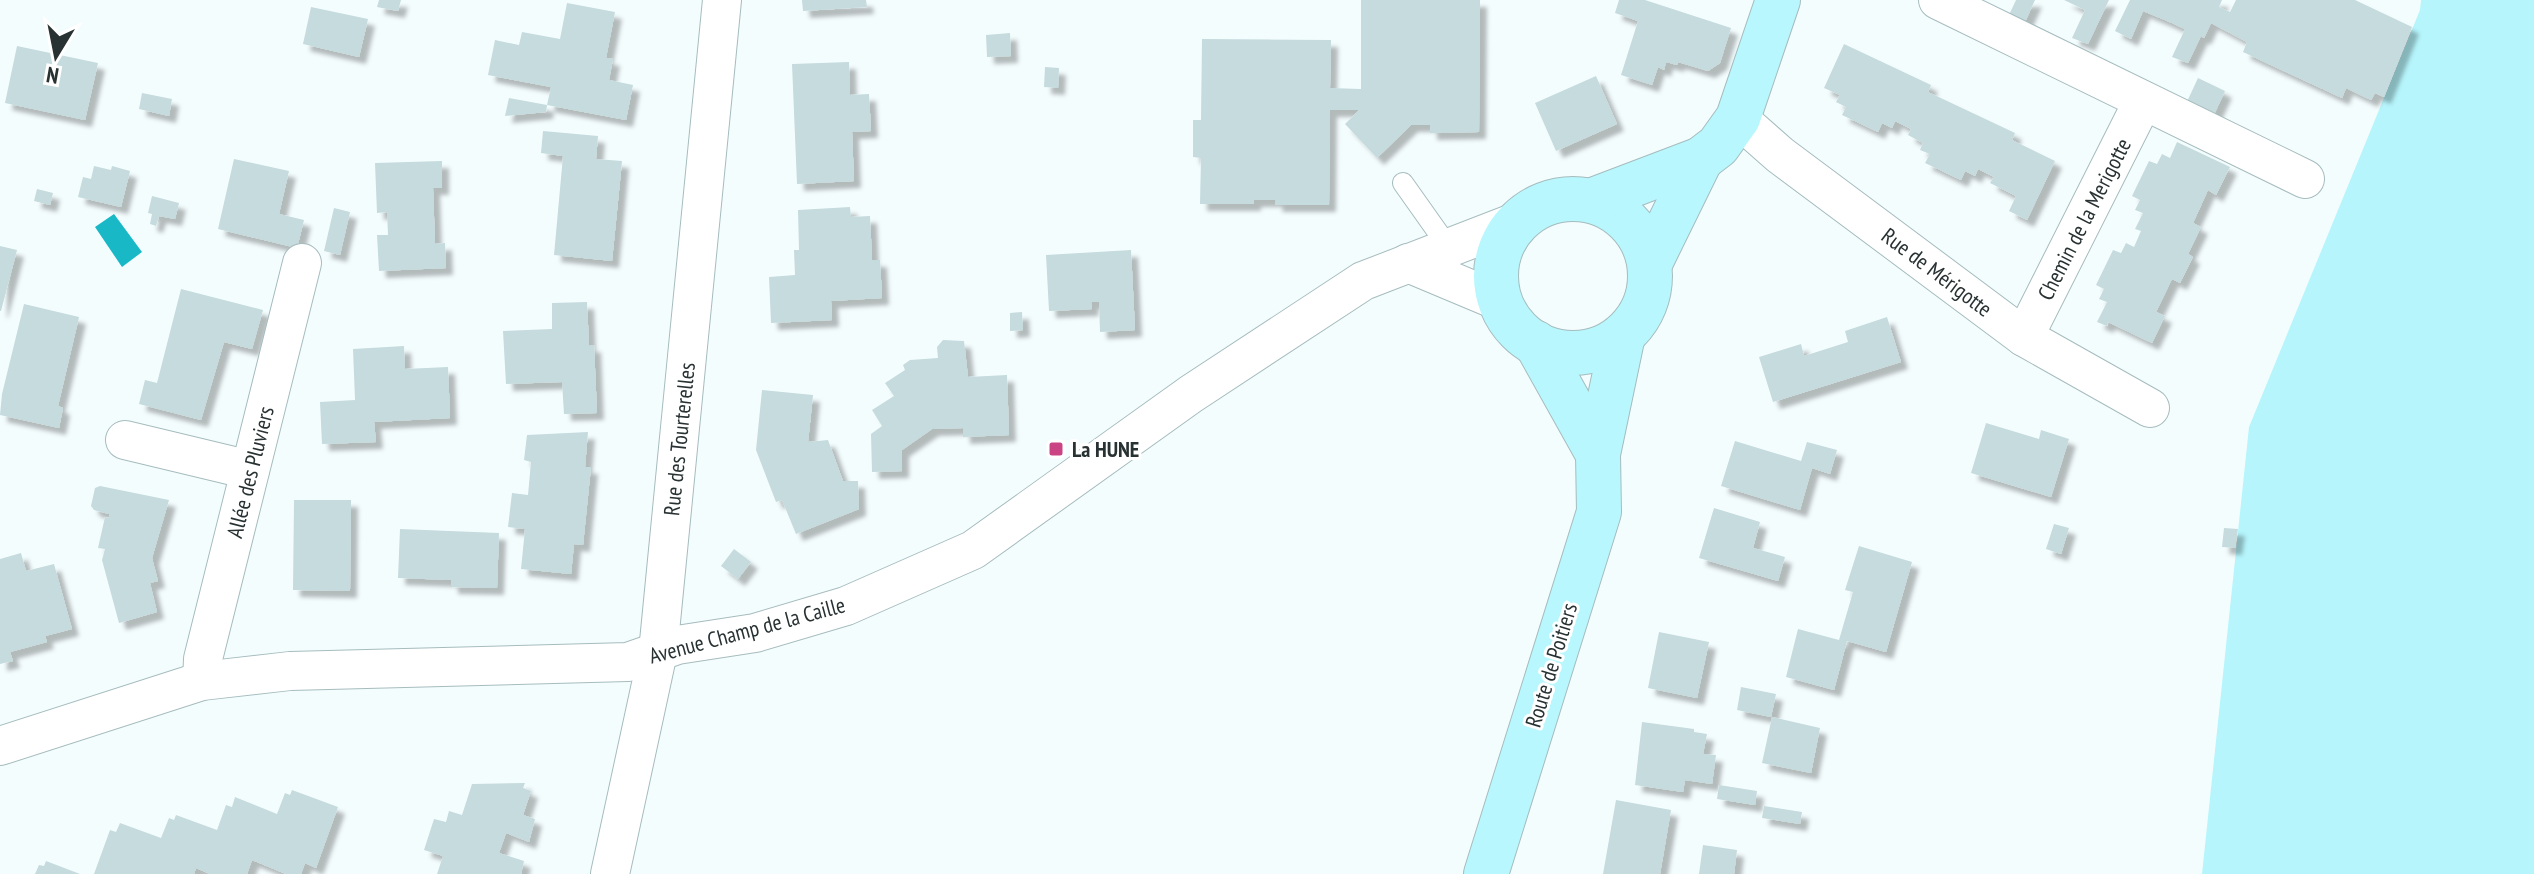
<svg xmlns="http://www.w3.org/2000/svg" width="2534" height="874" font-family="'PT Sans Narrow',sans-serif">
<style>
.green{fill:#b6f5fc}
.water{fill:#18b8c6}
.building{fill:#c5dbde;filter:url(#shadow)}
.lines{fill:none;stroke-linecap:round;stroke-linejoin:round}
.lane-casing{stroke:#a6bcbe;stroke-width:22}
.street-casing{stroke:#a6bcbe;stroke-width:40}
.secondary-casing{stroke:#a6bcbe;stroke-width:46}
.lane{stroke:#fff;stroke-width:20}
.street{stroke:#fff;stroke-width:38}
.secondary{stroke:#b7f7fd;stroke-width:44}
.poi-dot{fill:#ca4383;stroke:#fff;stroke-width:3}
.labels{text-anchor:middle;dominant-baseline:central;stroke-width:6;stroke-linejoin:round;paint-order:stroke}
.street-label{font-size:22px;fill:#293233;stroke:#fff}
.poi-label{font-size:22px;font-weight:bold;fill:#293233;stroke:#fff;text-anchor:start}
</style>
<defs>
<filter id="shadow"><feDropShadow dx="7" dy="7" stdDeviation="2" flood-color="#0004"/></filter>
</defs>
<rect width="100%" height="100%" fill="#f4fdfe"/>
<polygon class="green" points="2421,0 2534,0 2534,874 2202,874 2249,427 2420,10"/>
<polygon class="water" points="114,214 142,252 122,267 95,227"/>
<g class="building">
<polygon points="379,0 401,0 398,11 377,7"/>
<polygon points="802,0 866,0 867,7 803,11"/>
<polygon points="1361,0 1480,0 1479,132 1430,133 1430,125 1411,125 1377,158 1345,124 1359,110 1330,110 1329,205 1275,205 1276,200 1254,200 1254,204 1200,204 1201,158 1193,157 1193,120 1201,120 1202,39 1331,40 1330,88 1361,89"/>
<polygon points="1619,0 1645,0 1731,28 1720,63 1708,71 1678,62 1677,65 1666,62 1664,70 1658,67 1652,85 1621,75 1638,21 1615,13"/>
<polygon points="2016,0 2035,0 2025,22 2009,15"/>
<polygon points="2064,0 2109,0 2088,44 2072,38 2085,10"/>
<polygon points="2130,0 2222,0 2219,7 2230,12 2236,0 2355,0 2412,27 2384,97 2375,93 2371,100 2346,88 2342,98 2243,52 2247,42 2211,23 2204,38 2201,36 2188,63 2172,57 2185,29 2165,20 2143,11 2131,39 2115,31"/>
<polygon points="567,3 615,12 606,58 613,59 609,80 633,85 626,120 547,105 551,87 488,75 495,40 519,45 522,32 560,39"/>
<polygon points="311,7 368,19 359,57 303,44"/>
<polygon points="1010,33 1011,56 987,57 986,35"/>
<polygon points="1844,44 1931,85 1928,92 2015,133 2012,140 2055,161 2027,220 2009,211 2016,196 1990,183 1994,177 1978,169 1975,176 1965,171 1961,180 1925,163 1930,154 1920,150 1923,143 1908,135 1911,129 1895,121 1892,128 1882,123 1878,132 1842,115 1846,107 1836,102 1840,95 1824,88"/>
<polygon points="17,46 98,63 85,120 5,103"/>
<polygon points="849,62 850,95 869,94 871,131 852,132 854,181 797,184 792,64"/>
<polygon points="1045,67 1059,68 1058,88 1044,87"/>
<polygon points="1596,76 1617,124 1556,151 1535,103"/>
<polygon points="2198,78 2225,91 2212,119 2185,106"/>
<polygon points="142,93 172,99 169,116 139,109"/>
<polygon points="509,98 547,105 546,112 505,116"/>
<polygon points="543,131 598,136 596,159 622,161 612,261 554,255 563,156 541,153"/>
<polygon points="2177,142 2230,167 2216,195 2208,190 2193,223 2201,227 2188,254 2193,257 2180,283 2172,279 2156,312 2165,316 2152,343 2108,322 2107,326 2097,322 2107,302 2099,299 2104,289 2096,285 2113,250 2121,253 2126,243 2134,247 2141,231 2135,229 2143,213 2135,210 2140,200 2132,196 2149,161 2157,164 2162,154 2170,158"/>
<polygon points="234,159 289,171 279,214 304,220 297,248 218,229"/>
<polygon points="442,161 442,188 433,188 435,244 445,243 446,268 379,271 377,235 388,235 387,212 377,213 375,163"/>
<polygon points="94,166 111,170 112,166 130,171 121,207 78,197 83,177 91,179"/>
<polygon points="37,189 53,193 50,205 34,201"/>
<polygon points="152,196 179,203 175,219 159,216 156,226 150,224 152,214 148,213"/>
<polygon points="850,207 851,217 870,216 872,260 880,260 882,298 831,301 832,320 771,323 769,277 795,275 794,250 799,250 798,210"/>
<polygon points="334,208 350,212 340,255 324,251"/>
<polygon points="0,246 17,250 1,311 0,311"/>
<polygon points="1131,250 1135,330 1100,332 1099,302 1091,302 1092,309 1049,311 1046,255"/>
<polygon points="181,289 263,310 252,349 224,342 201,420 139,404 145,380 157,383"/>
<polygon points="587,302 589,346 594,345 597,413 564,414 562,382 506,384 503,331 552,329 552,303"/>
<polygon points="24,304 79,317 58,406 63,408 59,428 0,415 2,394"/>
<polygon points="1022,312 1023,330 1010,331 1010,313"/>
<polygon points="1887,317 1901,362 1773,402 1759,357 1801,344 1804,356 1848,342 1845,331"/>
<polygon points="943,340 964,341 968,377 1007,375 1009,435 963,437 963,428 932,429 902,450 902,471 872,472 871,434 882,426 872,410 894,396 885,383 905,370 903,365 910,360 938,358 937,347"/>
<polygon points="404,346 405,369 448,367 450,418 374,422 376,442 322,444 320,402 355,400 353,349"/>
<polygon points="762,390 813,395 808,442 828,440 843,481 858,481 859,509 796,534 782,500 776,502 756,450"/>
<polygon points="1986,423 2039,439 2041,430 2069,439 2051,497 1971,473"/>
<polygon points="588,432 585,467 591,467 583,545 574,544 571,574 521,569 525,529 508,527 512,493 528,495 531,462 524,460 527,435"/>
<polygon points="1735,441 1801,461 1807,442 1837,450 1830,474 1812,468 1800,510 1721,486"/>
<polygon points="100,486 169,500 152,558 158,581 150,583 157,612 119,623 102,560 105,549 98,548 105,517 109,518 109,514 94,510 91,506 95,488"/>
<polygon points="294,500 351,500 350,591 293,590"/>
<polygon points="1714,508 1760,522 1753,548 1785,557 1778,581 1699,558"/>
<polygon points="2054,524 2069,528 2061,554 2046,549"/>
<polygon points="2224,528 2238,529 2235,548 2222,547"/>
<polygon points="400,529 499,533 497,588 451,587 451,580 398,578"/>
<polygon points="1859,546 1912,562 1886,652 1847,641 1834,690 1786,677 1798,629 1839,640 1853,592 1845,590"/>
<polygon points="734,549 751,562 738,579 721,566"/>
<polygon points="21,553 26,571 54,564 72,629 45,636 47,642 10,652 13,661 0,664 0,559"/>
<polygon points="1659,632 1709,642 1697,698 1648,688"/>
<polygon points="1741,687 1776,694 1771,717 1737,710"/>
<polygon points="1772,717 1820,728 1811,773 1762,763"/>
<polygon points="1642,722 1694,729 1694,732 1707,734 1703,754 1716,755 1712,784 1685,780 1683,792 1635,785"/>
<polygon points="525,783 523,788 531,791 523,815 535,819 529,842 506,833 499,853 524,861 521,874 437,874 443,856 424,850 434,819 446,822 449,811 462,815 472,784"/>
<polygon points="1719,785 1757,791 1755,805 1717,799"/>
<polygon points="292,790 338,807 316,868 305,863 301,874 286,874 252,860 247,874 210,874 196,868 194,874 94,874 110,830 116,832 120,823 161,838 169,818 174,820 176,815 217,830 226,805 232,807 235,797 277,814 285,793 290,795"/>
<polygon points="1616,800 1671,810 1660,874 1603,874"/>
<polygon points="1764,806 1802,812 1800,824 1762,818"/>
<polygon points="1703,845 1737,850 1734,874 1699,874"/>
<polygon points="46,861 80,874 35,874 39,865 44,866"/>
</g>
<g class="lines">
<g class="lane-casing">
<polyline id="lane" points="1403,183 1449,248"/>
</g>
<g class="street-casing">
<g id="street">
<polyline points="1938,0 2305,179"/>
<polyline points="1738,118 1780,155 2024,337 2150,408"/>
<polyline points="1408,263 1501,302"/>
<polyline points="2024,337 2143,101"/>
<polyline points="125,440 250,470"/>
<polyline points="202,681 203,659 302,263"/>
<polyline points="0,746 202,681 290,671 628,662 677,645 755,633 846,606 973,550 1191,394 1363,281 1521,220"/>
<polyline points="610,874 658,652 722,0"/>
</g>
</g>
<g class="secondary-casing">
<g id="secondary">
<circle cx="1573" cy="276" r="77"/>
<polyline points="1593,200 1701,159 1718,146 1738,118 1778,0"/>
<polyline points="1650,263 1701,159"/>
<polyline points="1536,343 1598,454"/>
<polyline points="1486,874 1599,512 1598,454 1623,335"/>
</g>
</g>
<use href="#lane" class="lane"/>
<use href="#street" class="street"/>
<use href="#secondary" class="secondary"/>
</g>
<rect class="poi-dot" x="1048" y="441" width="16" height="16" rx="4"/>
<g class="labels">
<g class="street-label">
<text transform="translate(2084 219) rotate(-63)">Chemin de la Merigotte</text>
<text transform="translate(1937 272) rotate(37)">Rue de Mérigotte</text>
<text transform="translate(679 439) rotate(-84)">Rue des Tourterelles</text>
<text transform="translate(250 472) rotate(-76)">Allée des Pluviers</text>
<text transform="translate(747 630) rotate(-15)">Avenue Champ de la Caille</text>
<text transform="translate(1551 665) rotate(-73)">Route de Poitiers</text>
</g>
<g class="poi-label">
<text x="1072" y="449">La HUNE</text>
</g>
</g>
<g transform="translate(56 56) rotate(190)" stroke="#ffffff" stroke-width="6" paint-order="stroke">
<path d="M0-6L14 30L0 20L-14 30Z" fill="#293233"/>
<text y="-12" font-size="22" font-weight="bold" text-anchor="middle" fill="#293233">N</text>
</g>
</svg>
